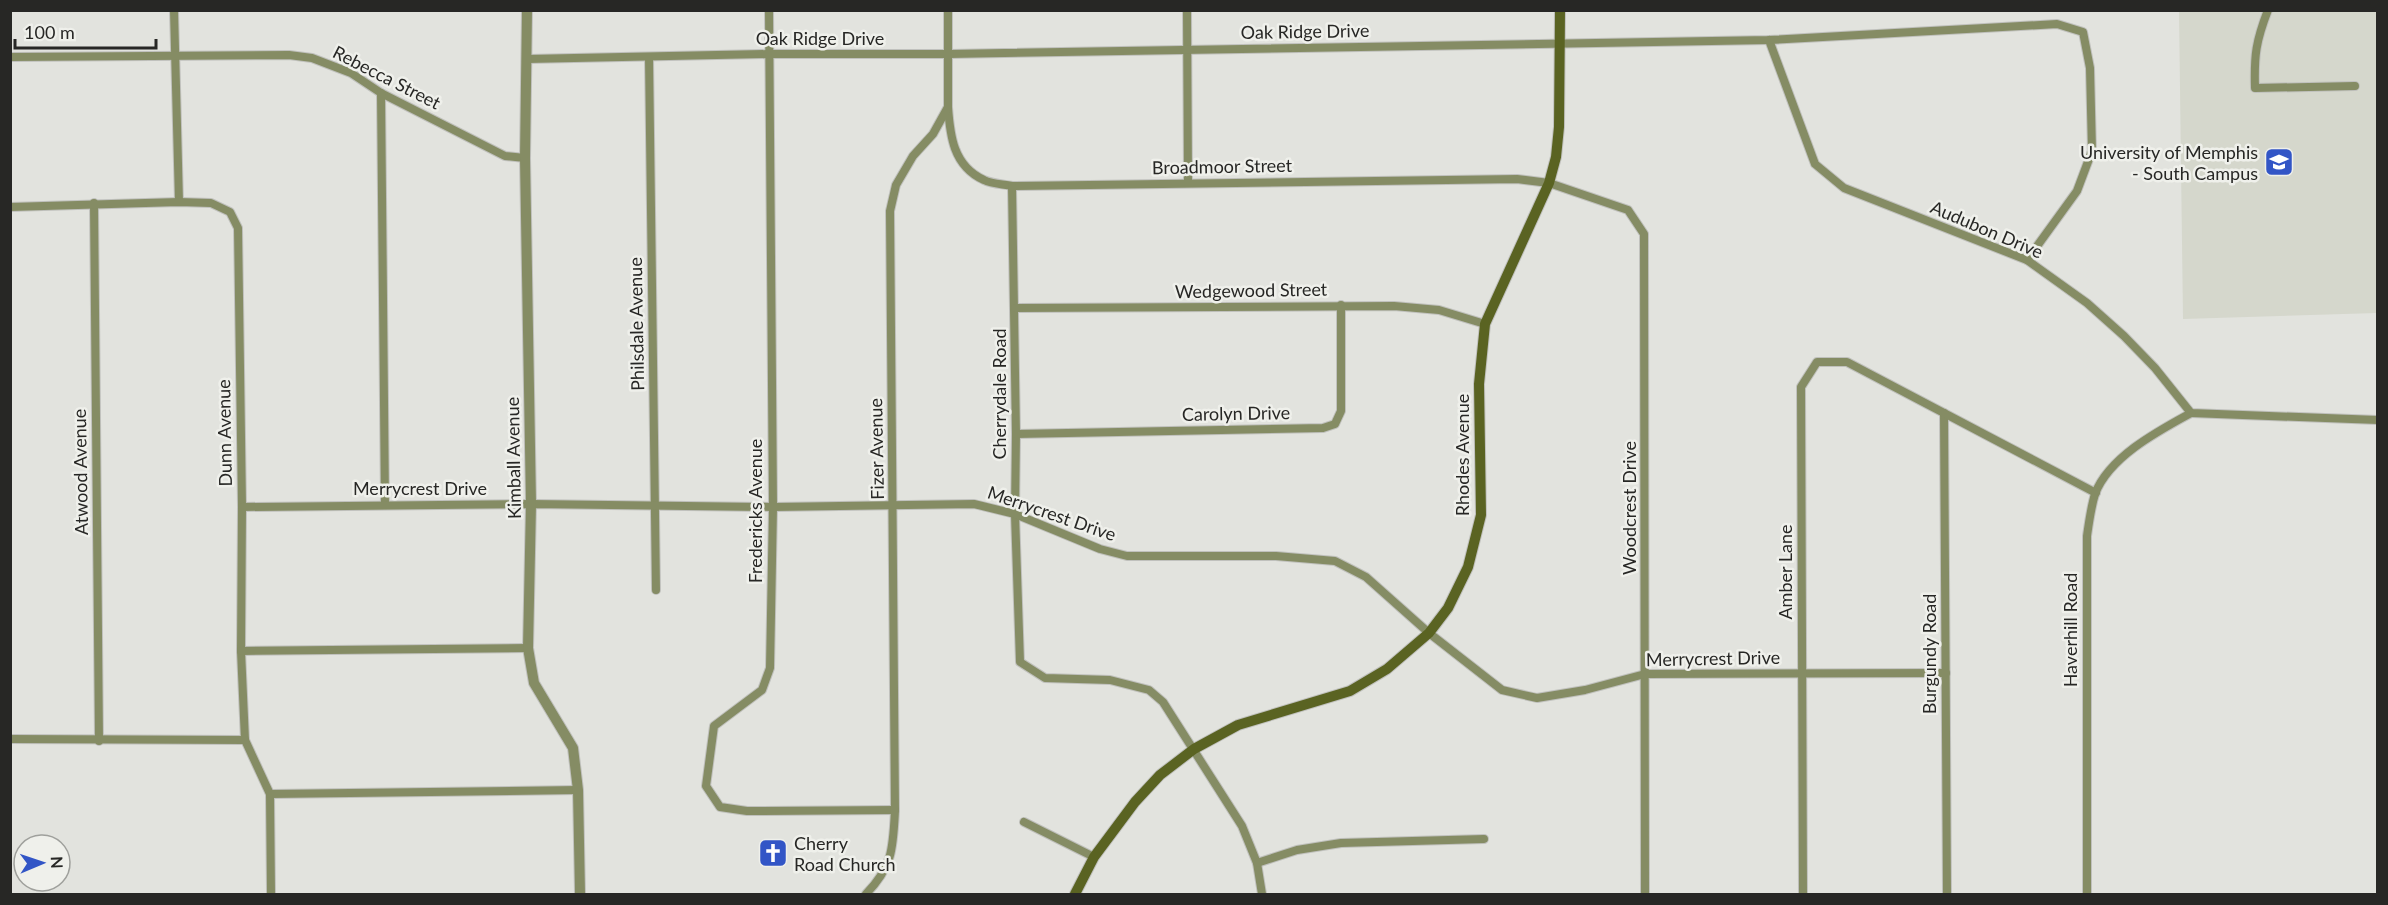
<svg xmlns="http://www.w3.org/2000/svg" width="2388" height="905" font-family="Lato,sans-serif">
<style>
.built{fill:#d5d7cc}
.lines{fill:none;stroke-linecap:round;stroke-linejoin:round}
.minor-casing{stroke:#c0c1bd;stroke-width:10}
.tertiary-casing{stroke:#c0c1bd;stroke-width:12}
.secondary-casing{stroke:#c0c1bd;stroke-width:12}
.minor{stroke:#858c64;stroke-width:8}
.tertiary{stroke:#858c64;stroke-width:10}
.secondary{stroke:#5a6322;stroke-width:10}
.labels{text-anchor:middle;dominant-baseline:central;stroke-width:5;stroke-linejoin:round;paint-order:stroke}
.street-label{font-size:18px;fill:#272725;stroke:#eff0eb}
.poi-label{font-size:18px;fill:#272725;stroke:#eff0eb;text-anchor:end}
</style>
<rect width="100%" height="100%" fill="#e2e3de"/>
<polygon class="built" points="2179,11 2377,11 2377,313 2183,319"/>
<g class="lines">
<g class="minor-casing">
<g id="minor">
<polyline points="174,10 179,202"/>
<polyline points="769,10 773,507 770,668 762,690 714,726 706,786 720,807 747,811 895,810"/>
<polyline points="1187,10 1188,183"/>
<path d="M2268 10C2256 41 2254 55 2255 88L2355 86"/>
<polyline points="1769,40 1815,164 1844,188 2027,260 2087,303 2124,336 2155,368 2191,413 2378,420"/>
<polyline points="10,57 289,55 312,58 351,73 381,93 505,156 525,158"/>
<polyline points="649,57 656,590"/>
<polyline points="527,59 769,54 949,54 1769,40 2057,24 2083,32 2090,68 2092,151 2077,191 2027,260"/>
<polyline points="381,93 385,504"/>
<path d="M948 107C950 135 953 166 984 180 992 184 1003 184 1012 186L1517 179 1549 183 1628 210 1644 234 1645 894"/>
<polyline points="1012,186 1016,434 1015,514 1020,662 1045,678 1110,680 1149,690 1163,702 1242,826 1257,863 1262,894"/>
<polyline points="94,203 99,741"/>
<polyline points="10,207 179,202 211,203 230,212 238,228 242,507 241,651 245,740 270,794 271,894"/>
<polyline points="1015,308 1394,306 1439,310 1485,324"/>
<polyline points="1944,413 1947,894"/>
<polyline points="1016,434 1323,428 1335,424 1341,411 1341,305"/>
<polyline points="242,507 531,504 773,507 974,504 1015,514 1100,549 1127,556 1276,556 1335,561 1366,577 1429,633 1502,690 1537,698 1585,690 1645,674 1946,673"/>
<polyline points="241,651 528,648"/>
<polyline points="10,739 245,740"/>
<polyline points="270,794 578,790"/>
<polyline points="1024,822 1094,857"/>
<polyline points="1257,863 1297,850 1341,843 1484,839"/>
<path d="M866 894C893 866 893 848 895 810L890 211 896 185 913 156 933 134 948 107V10"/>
<polyline points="1803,894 1801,387 1817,362 1847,362 2096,493"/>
<path d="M2087 894V536C2089 522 2091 507 2095 494 2109 457 2158 431 2191 413"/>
</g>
</g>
<g class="tertiary-casing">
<polyline id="tertiary" points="527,10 525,158 531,504 528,648 534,683 573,748 578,790 580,894"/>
</g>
<g class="secondary-casing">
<polyline id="secondary" points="1075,894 1094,857 1135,802 1160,775 1194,749 1238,725 1350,691 1387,669 1429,633 1448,608 1468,567 1481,515 1479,384 1485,324 1549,183 1556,157 1559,127 1560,10"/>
</g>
<use href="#minor" class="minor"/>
<use href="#tertiary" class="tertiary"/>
<use href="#secondary" class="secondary"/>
</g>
<defs>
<g id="university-square" transform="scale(1.5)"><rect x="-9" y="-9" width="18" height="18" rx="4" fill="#3255c6" stroke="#eff0eb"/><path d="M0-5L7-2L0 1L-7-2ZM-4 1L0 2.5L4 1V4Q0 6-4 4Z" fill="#fff"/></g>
<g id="church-square" transform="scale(1.5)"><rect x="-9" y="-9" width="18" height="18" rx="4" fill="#3255c6" stroke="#eff0eb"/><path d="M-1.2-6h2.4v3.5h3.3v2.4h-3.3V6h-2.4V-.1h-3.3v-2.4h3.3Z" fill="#fff"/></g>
</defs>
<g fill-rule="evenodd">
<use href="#university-square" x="2279" y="162"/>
<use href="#church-square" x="773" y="853"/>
</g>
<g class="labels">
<g class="street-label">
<text transform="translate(1305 31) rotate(-1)">Oak Ridge Drive</text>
<text x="820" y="38">Oak Ridge Drive</text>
<text transform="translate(387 77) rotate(27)">Rebecca Street</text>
<text transform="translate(1222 166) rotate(-1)">Broadmoor Street</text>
<text transform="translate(1987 229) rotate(23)">Audubon Drive</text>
<text transform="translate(1251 290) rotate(-1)">Wedgewood Street</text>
<text transform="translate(636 324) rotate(-91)">Philsdale Avenue</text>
<text transform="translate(999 394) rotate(-90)">Cherrydale Road</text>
<text transform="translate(1236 413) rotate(-1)">Carolyn Drive</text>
<text transform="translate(224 433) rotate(-91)">Dunn Avenue</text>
<text transform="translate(876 449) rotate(-91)">Fizer Avenue</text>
<text transform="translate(1462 455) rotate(-90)">Rhodes Avenue</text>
<text transform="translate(513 458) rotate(-91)">Kimball Avenue</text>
<text transform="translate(80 472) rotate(-91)">Atwood Avenue</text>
<text x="420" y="488">Merrycrest Drive</text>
<text transform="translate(1629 508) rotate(-90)">Woodcrest Drive</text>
<text transform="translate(755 511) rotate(-90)">Fredericks Avenue</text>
<text transform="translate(1052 513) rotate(19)">Merrycrest Drive</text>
<text transform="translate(1785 572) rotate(-90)">Amber Lane</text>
<text transform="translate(2070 630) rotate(-90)">Haverhill Road</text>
<text transform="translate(1929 654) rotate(-90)">Burgundy Road</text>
<text transform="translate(1713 658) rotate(-1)">Merrycrest Drive</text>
</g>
<g class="poi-label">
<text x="2258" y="152">University of Memphis<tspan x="2258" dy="21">- South Campus</tspan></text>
<text x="794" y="843" text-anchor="start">Cherry<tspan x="794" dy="21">Road Church</tspan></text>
</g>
</g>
<rect width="2388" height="905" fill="none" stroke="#272725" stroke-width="24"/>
<g transform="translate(42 863) rotate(88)"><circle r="28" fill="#eff0eb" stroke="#9fa09c" stroke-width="1.5"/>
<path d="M0-4.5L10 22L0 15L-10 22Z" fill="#3255c6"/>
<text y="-9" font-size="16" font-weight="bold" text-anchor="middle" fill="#272725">N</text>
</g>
<path d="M15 39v9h141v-9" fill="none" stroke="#272725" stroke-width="3"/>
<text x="24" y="39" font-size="18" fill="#272725" stroke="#eff0eb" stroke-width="4.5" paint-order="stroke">100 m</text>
</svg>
